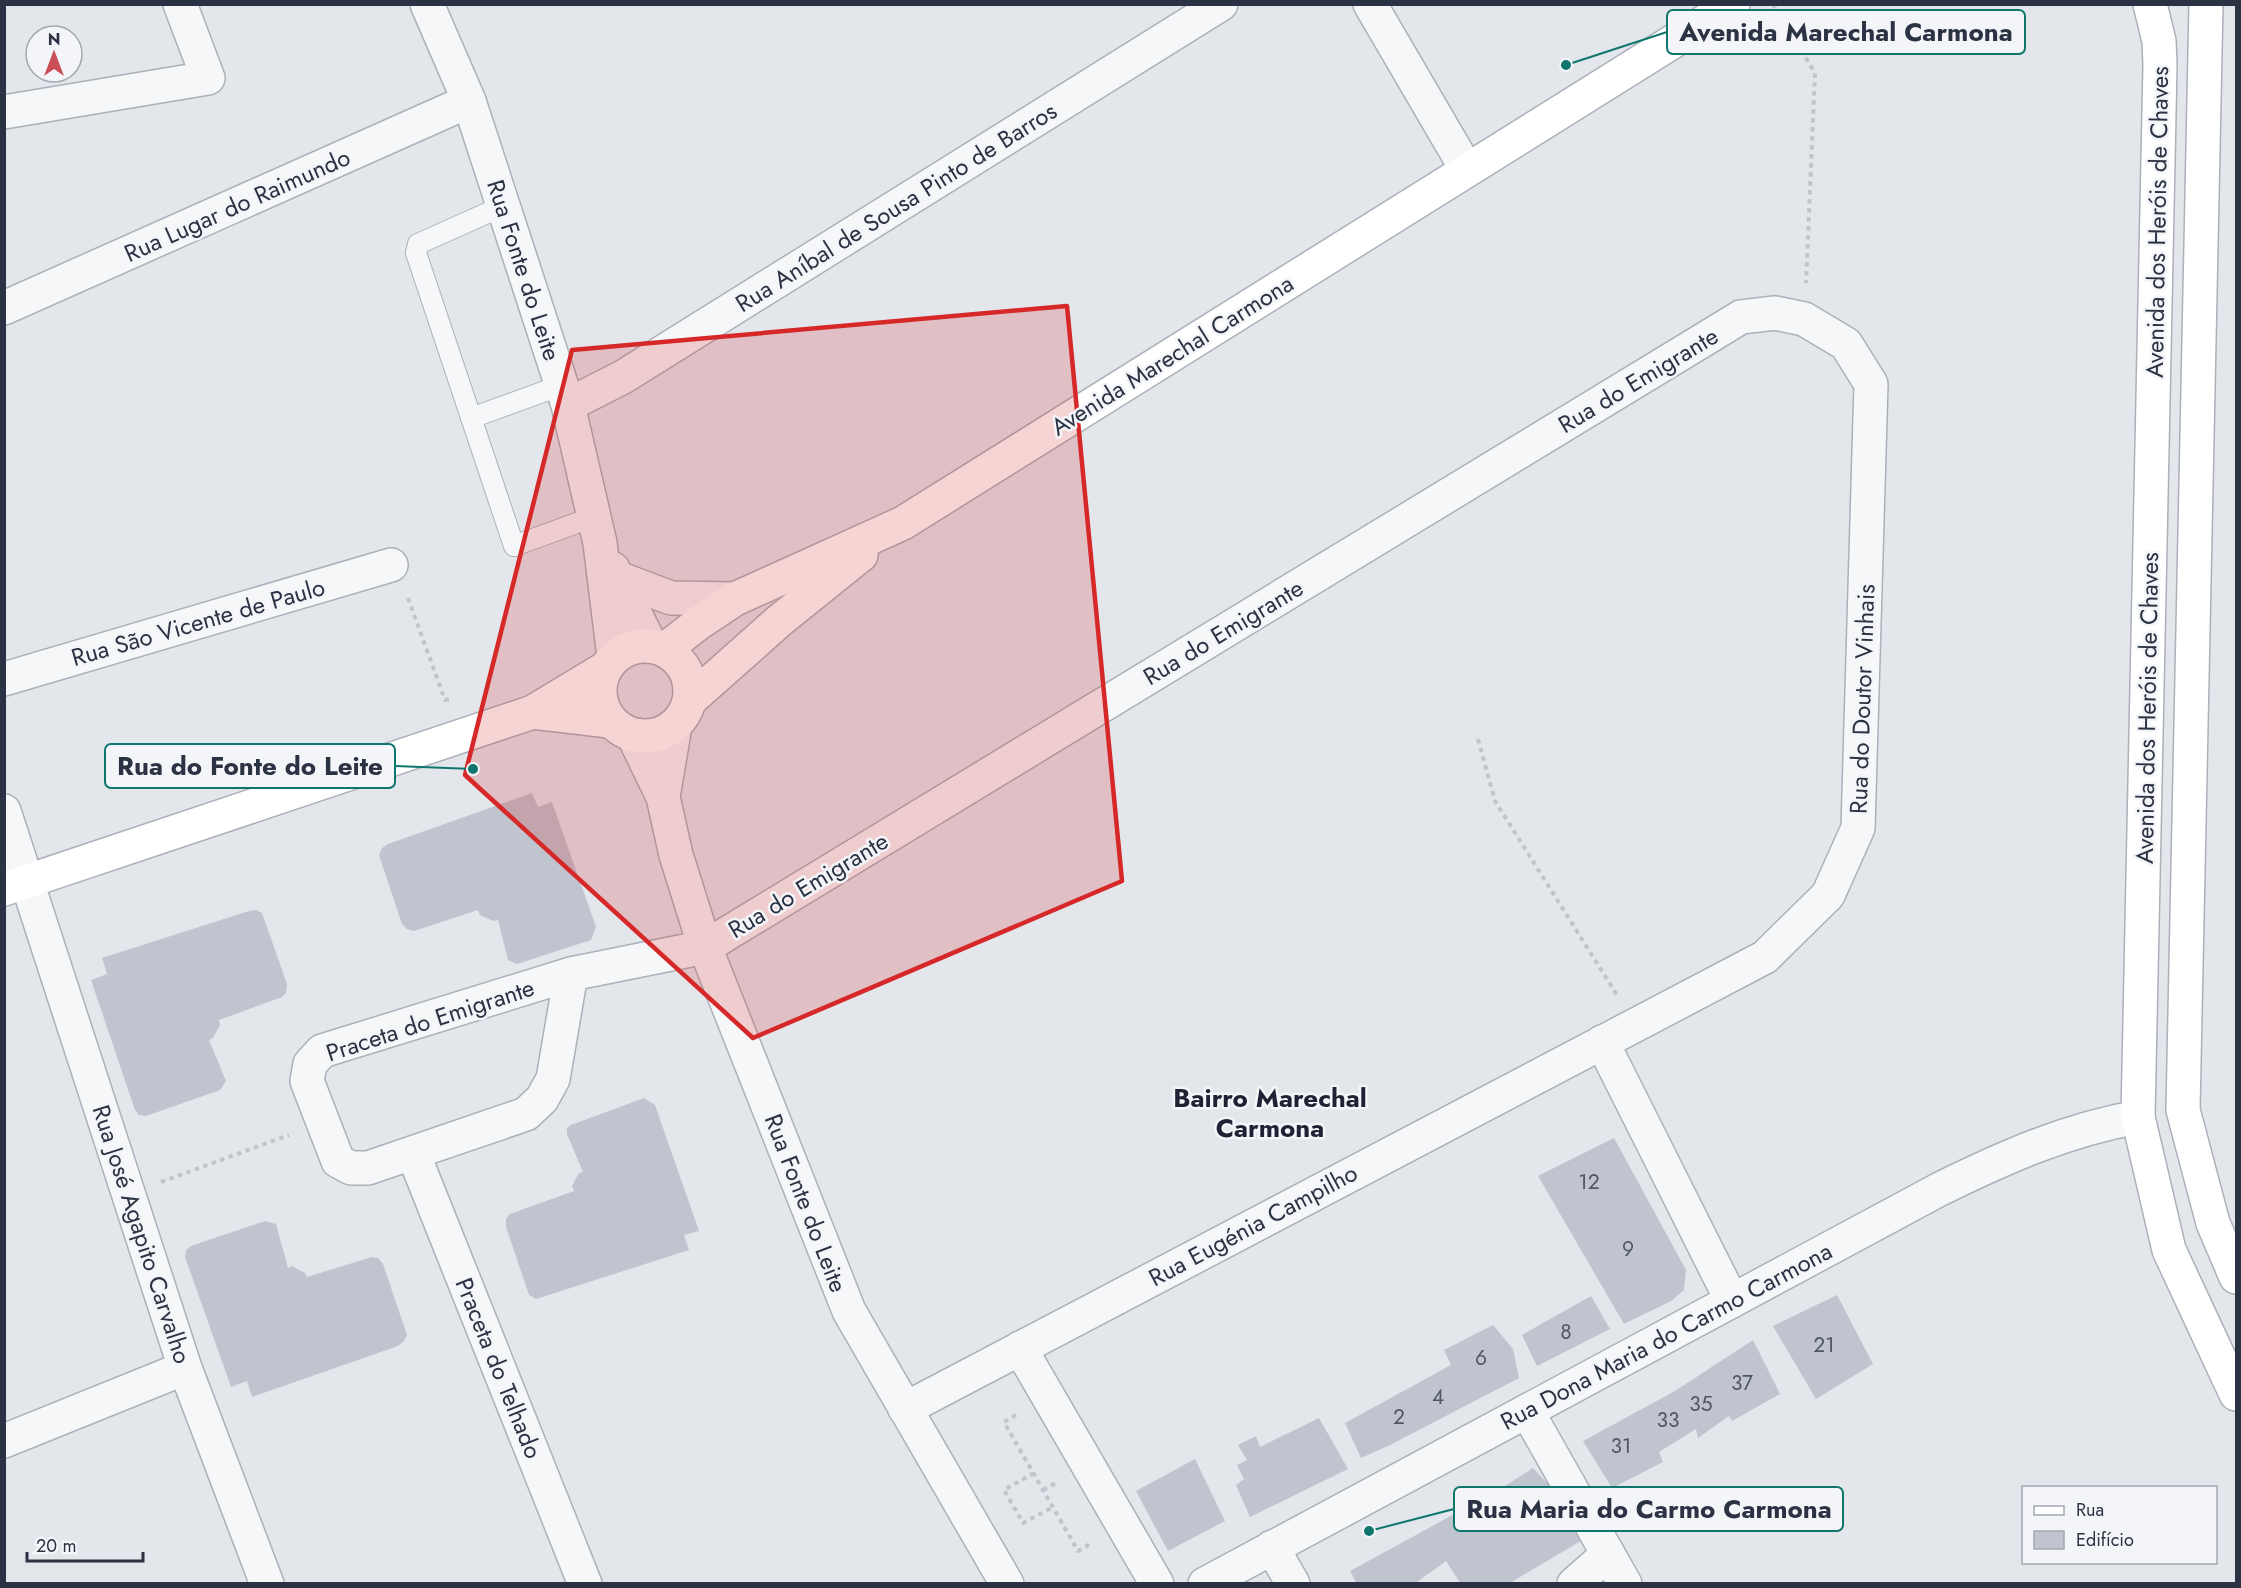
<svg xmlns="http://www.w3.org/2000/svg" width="2241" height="1588" font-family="Jost,sans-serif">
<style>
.building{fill:#c0c4ce}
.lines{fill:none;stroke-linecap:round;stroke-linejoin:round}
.lane-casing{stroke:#acb0b9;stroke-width:22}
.street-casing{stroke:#acb0b9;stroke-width:36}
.secondary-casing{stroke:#acb0b9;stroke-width:36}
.path{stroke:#c1c4ca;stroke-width:4;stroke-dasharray:4.5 4.5;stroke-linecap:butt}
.lane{stroke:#f6f7f9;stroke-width:20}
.street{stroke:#f6f7f9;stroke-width:33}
.secondary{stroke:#fff;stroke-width:33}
.marked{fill:#d62828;fill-opacity:0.2;stroke:#d62828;stroke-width:4.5;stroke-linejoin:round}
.labels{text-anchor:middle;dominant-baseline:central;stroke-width:5;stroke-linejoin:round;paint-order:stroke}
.number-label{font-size:21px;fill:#505666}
.street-label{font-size:24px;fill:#2b3243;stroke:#f3f5f8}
.neighbourhood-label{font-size:26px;font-weight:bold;fill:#1d2334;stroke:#f3f5f8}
.leader{fill:none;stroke:#0f766e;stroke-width:2}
.callout-dot{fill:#0f766e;stroke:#f3f5f8;stroke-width:2}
.callout{fill:#f3f5f8;stroke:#0f766e;stroke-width:2}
.callout-label{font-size:26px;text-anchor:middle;font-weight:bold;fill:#2b3243}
</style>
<rect width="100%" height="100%" fill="#e3e6eb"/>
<g class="building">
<polygon points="532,793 538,807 552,802 596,927 591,940 517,964 508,960 498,920 493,921 480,915 478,910 414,931 407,929 402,924 379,855 382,848 388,844"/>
<polygon points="256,910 262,913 287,984 286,993 282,997 219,1020 220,1025 213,1038 209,1040 226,1081 220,1090 146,1116 139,1115 135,1110 91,980 107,974 102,958 249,911"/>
<polygon points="644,1098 655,1105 699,1231 684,1235 689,1250 536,1299 529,1295 506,1227 506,1219 510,1214 574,1191 572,1186 579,1173 583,1172 567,1134 567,1128 571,1125"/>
<polygon points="1614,1138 1686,1270 1684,1290 1671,1301 1624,1324 1538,1176"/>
<polygon points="265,1221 276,1224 288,1268 292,1266 305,1273 307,1277 372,1257 378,1258 383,1264 407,1335 404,1341 398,1346 252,1397 247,1381 231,1387 185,1257 186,1250 191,1246"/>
<polygon points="1837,1295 1873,1364 1816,1399 1773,1326"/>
<polygon points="1591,1296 1610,1329 1537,1366 1522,1335"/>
<polygon points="1493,1325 1513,1349 1519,1378 1390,1445 1361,1458 1345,1423 1451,1365 1444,1350"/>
<polygon points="1753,1340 1780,1394 1732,1421 1729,1416 1698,1438 1696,1429 1659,1452 1663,1462 1612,1488 1583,1441 1675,1391"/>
<polygon points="1319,1418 1348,1469 1250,1517 1236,1485 1244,1479 1237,1465 1247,1460 1238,1445 1256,1436 1260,1447"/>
<polygon points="1195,1459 1225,1521 1168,1551 1136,1491"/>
<polygon points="1533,1468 1566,1503 1586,1538 1508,1584 1461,1584 1446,1561 1414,1584 1357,1584 1350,1571 1502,1488"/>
</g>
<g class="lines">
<g class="lane-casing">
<g id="lane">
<polyline points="503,206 418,244 416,253 514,546 593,517"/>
<polyline points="471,418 562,385"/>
</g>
</g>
<g class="street-casing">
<g id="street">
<polyline points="427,4 469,101 568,405 600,543 614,657"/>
<polyline points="1370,4 1467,170"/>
<polyline points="4,112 208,78 180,4"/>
<polyline points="4,308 469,101"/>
<polyline points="568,405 623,377 1221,4"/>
<polyline points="613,569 651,646"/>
<polyline points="618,578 671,598 735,599"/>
<polyline points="4,679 391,565"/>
<polyline points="633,735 663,797 676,855 705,947 849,1311 1007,1584"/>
<polyline points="663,797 675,726"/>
<polyline points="4,811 185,1368 267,1584"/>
<polyline points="571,974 553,1079 542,1099 526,1114 368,1168 351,1168 338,1161 307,1081 310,1064 322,1051 571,974 705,947 1741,317 1775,313 1804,319 1846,344 1871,384 1858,828 1828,895 1765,957 905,1409"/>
<polyline points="1602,1042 1732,1301"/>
<polyline points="413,1153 585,1584"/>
<polyline points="1020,1348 1157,1584"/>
<polyline points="1527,1411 1625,1584"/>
<polyline points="4,1441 185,1368"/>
<polyline points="1272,1547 1293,1584"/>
<path d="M1205 1584 1940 1189C2005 1157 2066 1130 2138 1117"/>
<polyline points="1574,1584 1608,1554"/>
</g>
</g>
<g class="secondary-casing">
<g id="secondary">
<polyline points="2150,4 2159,41 2160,65 2138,1117 2169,1250 2236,1394"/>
<polyline points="2206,4 2183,1110 2213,1223 2236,1277"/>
<circle cx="645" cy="691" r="45"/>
<polyline points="664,650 699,623 735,599 903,523 1733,4"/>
<polyline points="690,700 779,621 861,555"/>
<polyline points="533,712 609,721"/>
<polyline points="4,889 533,712 606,668"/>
</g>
</g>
<g class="path">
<polyline points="1773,4 1815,73 1806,283"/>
<polyline points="408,598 445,700 449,699"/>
<polyline points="1478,739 1495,801 1617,995"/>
<polyline points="161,1182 289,1135"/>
<polyline points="1016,1415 1004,1422 1078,1551 1092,1543"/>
<polyline points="1034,1473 1004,1490 1023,1523 1053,1507"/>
<polyline points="1043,1490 1056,1483"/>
</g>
<use href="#lane" class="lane"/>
<use href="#street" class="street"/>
<use href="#secondary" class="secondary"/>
</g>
<path class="marked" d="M1067 306 1122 881 753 1038 465 775 572 350Z"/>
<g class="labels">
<g class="number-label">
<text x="1589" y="1182">12</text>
<text x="1628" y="1249">9</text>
<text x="1566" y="1332">8</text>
<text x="1824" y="1345">21</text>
<text x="1481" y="1358">6</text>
<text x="1742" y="1383">37</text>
<text x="1438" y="1397">4</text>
<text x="1701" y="1404">35</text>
<text x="1399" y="1417">2</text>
<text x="1668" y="1420">33</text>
<text x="1621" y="1446">31</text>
</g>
<g class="street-label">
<text transform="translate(237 205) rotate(-24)">Rua Lugar do Raimundo</text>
<text transform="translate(896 207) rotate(-32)">Rua Aníbal de Sousa Pinto de Barros</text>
<text transform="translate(2157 222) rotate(-89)">Avenida dos Heróis de Chaves</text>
<text transform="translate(524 270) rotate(72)">Rua Fonte do Leite</text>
<text transform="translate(1172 355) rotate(-32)">Avenida Marechal Carmona</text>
<text transform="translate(1638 380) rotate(-31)">Rua do Emigrante</text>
<text transform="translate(198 622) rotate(-16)">Rua São Vicente de Paulo</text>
<text transform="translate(1223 632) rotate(-31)">Rua do Emigrante</text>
<text transform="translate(1862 699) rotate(-88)">Rua do Doutor Vinhais</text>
<text transform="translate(2147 708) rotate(-89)">Avenida dos Heróis de Chaves</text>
<text transform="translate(808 885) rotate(-31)">Rua do Emigrante</text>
<text transform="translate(430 1020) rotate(-18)">Praceta do Emigrante</text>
<text transform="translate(806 1203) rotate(69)">Rua Fonte do Leite</text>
<text transform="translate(1253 1225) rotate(-28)">Rua Eugénia Campilho</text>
<text transform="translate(142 1234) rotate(72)">Rua José Agapito Carvalho</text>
<text transform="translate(1666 1336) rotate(-28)">Rua Dona Maria do Carmo Carmona</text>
<text transform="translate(499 1368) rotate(68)">Praceta do Telhado</text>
</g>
<g class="neighbourhood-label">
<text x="1270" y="1098">Bairro Marechal<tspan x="1270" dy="30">Carmona</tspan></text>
</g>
</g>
<path class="leader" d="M1566 65L1667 32M473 769L395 766M1369 1531L1454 1509"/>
<g class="callout-dot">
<circle cx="1566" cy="65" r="6"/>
<circle cx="473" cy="769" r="6"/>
<circle cx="1369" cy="1531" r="6"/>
</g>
<g class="callout">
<rect x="1667" y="10" width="358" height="44" rx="6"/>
<rect x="105" y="744" width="290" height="44" rx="6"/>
<rect x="1454" y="1487" width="389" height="44" rx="6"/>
</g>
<g class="callout-label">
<text x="1846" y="41">Avenida Marechal Carmona</text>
<text x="250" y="775">Rua do Fonte do Leite</text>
<text x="1649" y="1518">Rua Maria do Carmo Carmona</text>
</g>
<rect width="2241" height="1588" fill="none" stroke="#2b3243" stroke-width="12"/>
<rect x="2022" y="1486" width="195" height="78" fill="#f3f5f8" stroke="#a3a7b0" stroke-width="1.5"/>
<rect x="2034" y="1506" width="30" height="9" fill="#ffffff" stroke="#a3a7b0" stroke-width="1.5"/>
<text x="2076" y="1516" font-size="18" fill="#2b3243">Rua</text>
<rect x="2034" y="1531" width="30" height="18" fill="#c0c4ce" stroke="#a3a7b0" stroke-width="1.5"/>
<text x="2076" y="1546" font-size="18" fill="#2b3243">Edifício</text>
<g transform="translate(54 54)"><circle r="28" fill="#f3f5f8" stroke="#a3a7b0" stroke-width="1.5"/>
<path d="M0-4.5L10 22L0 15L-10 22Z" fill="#cb4d56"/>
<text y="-9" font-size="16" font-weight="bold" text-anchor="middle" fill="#2b3243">N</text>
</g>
<path d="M27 1552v9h116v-9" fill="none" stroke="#2b3243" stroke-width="3"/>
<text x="36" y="1552" font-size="18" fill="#2b3243" stroke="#f3f5f8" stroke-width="4.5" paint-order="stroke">20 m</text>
</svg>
